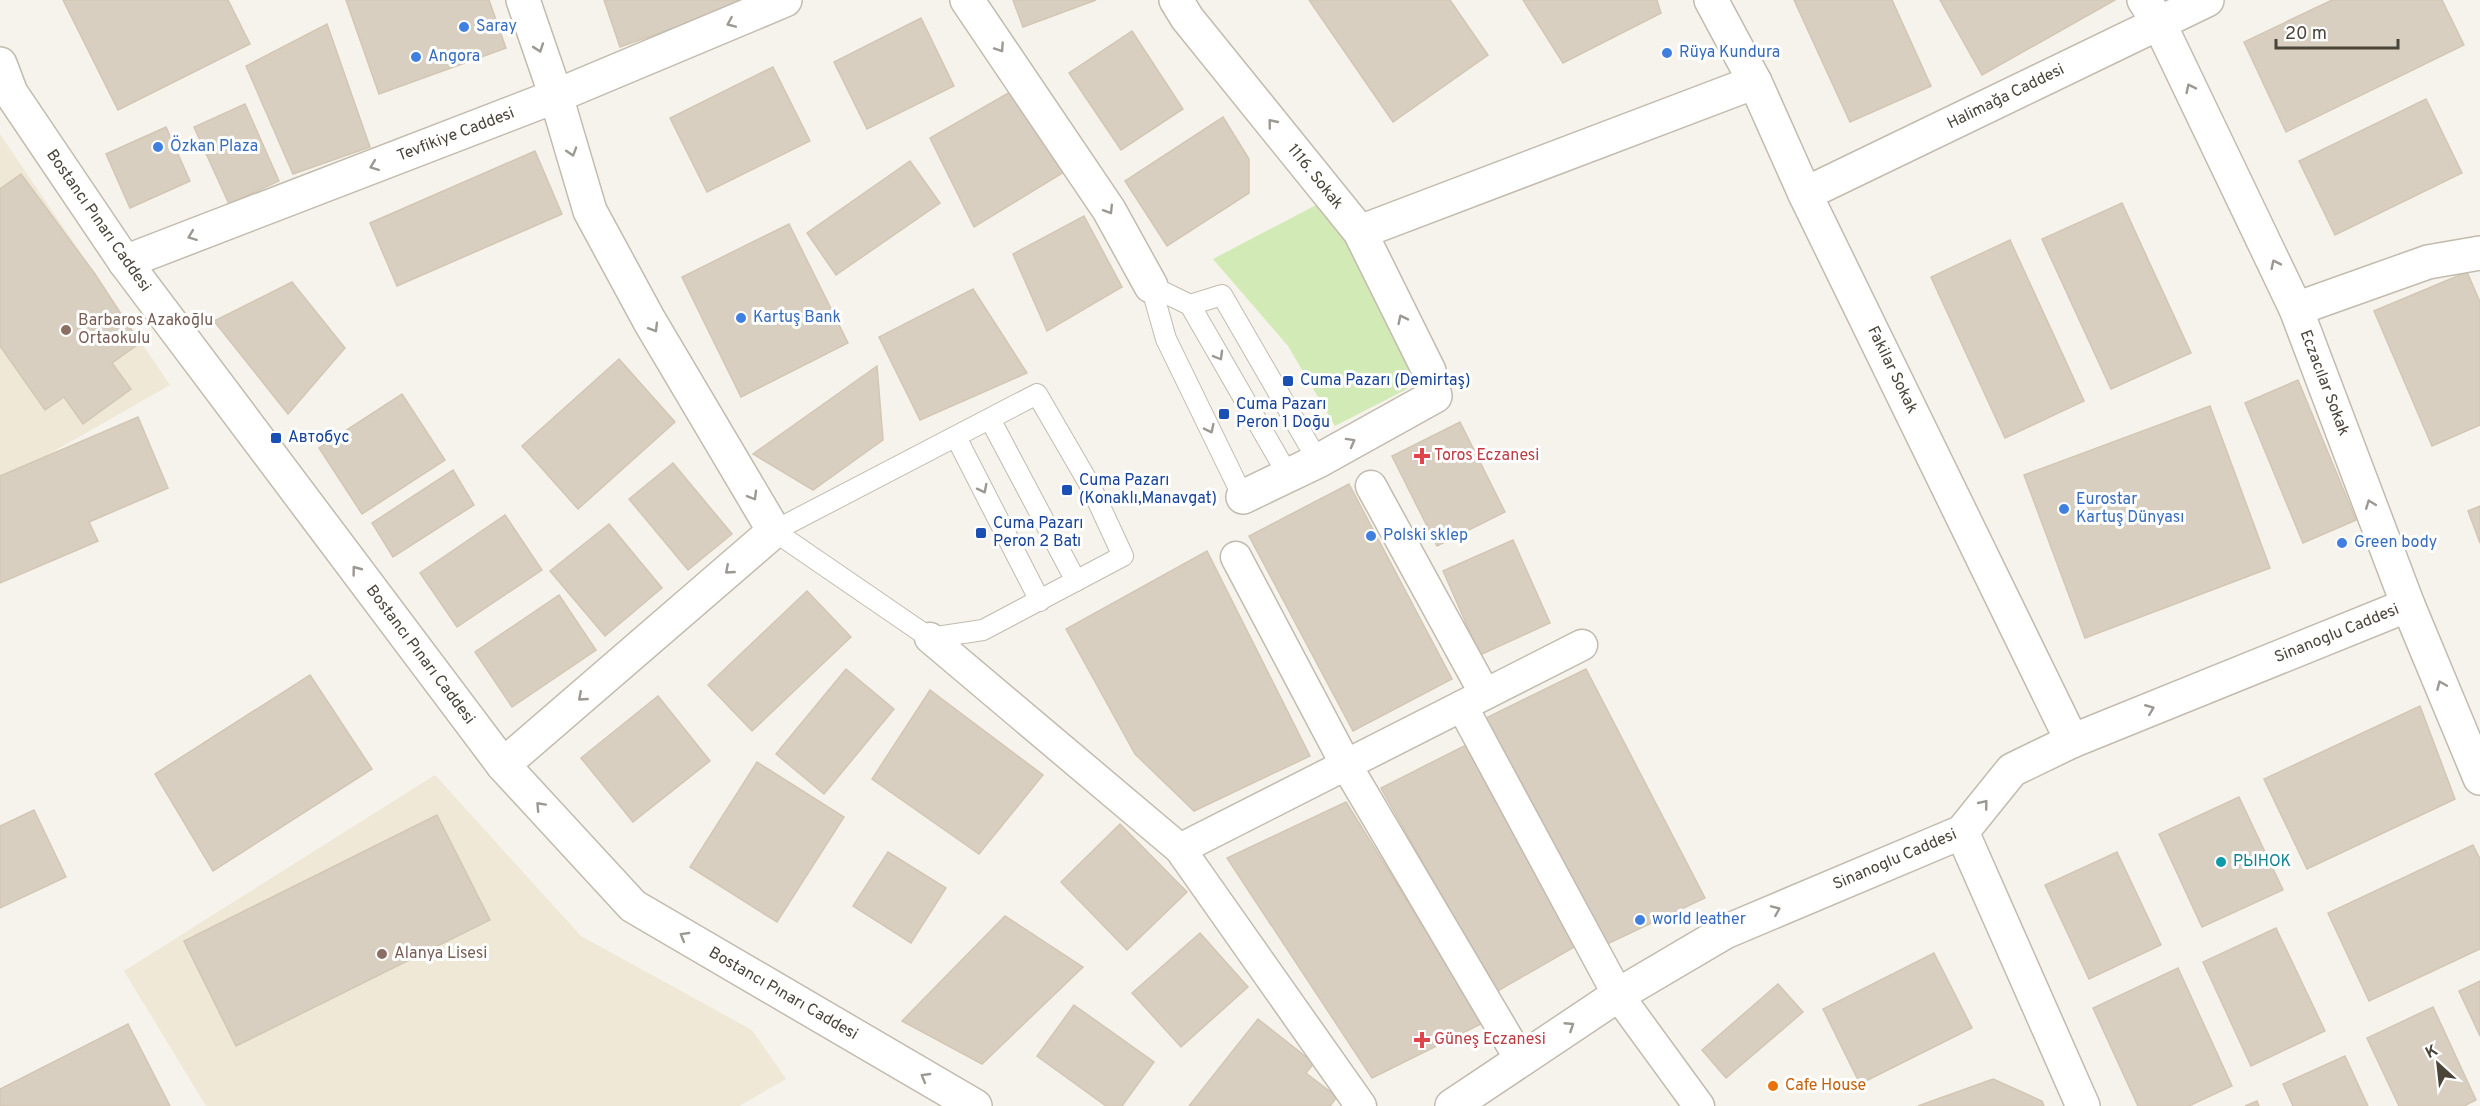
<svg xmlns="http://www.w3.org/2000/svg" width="2480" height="1106" font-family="Overpass,sans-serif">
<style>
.education{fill:#efe8d6}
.green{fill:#d2eab5}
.building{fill:#d8cfc1;stroke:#d3c7b4;stroke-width:1.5}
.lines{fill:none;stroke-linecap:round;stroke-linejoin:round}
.service-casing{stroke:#c2bbae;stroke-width:22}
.pedestrian-casing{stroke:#c2bbae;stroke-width:33}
.minor-casing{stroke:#c2bbae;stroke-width:36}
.tertiary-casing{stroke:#c2bbae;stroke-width:36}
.service{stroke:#fff;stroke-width:20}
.pedestrian{stroke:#fff;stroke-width:30}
.minor{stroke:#fff;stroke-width:33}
.tertiary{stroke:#fff;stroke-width:33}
.oneway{stroke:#9c9892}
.shop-dot{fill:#3f7fe0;stroke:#fff;stroke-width:2}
.education-dot{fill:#8d6e63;stroke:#fff;stroke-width:2}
.transit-dot{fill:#1a4fb4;stroke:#fff;stroke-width:2}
.health-dot{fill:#e0444e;stroke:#fff;stroke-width:2}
.culture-dot{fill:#0f9aa8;stroke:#fff;stroke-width:2}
.food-dot{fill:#e8710a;stroke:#fff;stroke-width:2}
.labels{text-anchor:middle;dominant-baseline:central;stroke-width:6;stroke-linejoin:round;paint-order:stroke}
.shop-label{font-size:16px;fill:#366cbe;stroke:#fff;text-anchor:start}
.street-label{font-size:16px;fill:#4b4439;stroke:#fff}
.education-label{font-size:16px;fill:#785e54;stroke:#fff;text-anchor:start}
.transit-label{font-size:16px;fill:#164399;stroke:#fff;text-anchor:start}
.health-label{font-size:16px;fill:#be3a42;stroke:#fff;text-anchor:start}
.culture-label{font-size:16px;fill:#0d838f;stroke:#fff;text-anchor:start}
.food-label{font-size:16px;fill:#c56008;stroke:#fff;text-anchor:start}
</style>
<rect width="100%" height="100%" fill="#f6f3ec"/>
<g class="education">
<polygon points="0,134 170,385 0,482"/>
<polygon points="435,775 581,936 752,1030 786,1079 739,1106 206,1106 124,971"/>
</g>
<polygon class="green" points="1318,204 1349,235 1411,369 1407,389 1335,426 1288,346 1213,259"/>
<g class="building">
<polygon points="63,0 228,0 250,44 118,110"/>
<polygon points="346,0 489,0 506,48 379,94"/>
<polygon points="604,0 747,0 747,2 620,47"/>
<polygon points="1013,0 1096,0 1023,27"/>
<polygon points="1309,0 1450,0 1488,55 1393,122"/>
<polygon points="1523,0 1657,0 1661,13 1563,63"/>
<polygon points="1794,0 1892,0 1931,86 1850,122"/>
<polygon points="1940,0 2115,0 1982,75"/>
<polygon points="2332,0 2442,0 2464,45 2286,132 2244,42"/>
<polygon points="921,18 954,86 867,129 834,62"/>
<polygon points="327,24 370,147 293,174 246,66"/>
<polygon points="1132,31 1183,109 1121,150 1069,73"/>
<polygon points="773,67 810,141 707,192 670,118"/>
<polygon points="1017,88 1069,169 974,227 930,138"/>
<polygon points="2426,99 2462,173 2335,235 2299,161"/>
<polygon points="245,104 279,181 229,204 194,127"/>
<polygon points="1223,117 1249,159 1249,193 1167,246 1125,181"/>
<polygon points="166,127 190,181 130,208 106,154"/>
<polygon points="535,151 562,214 397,286 370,223"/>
<polygon points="910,161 940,203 836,275 807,233"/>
<polygon points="21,174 95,274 140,343 112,363 131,389 83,424 64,397 45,410 0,346 0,189"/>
<polygon points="2122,203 2191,353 2111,389 2042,239"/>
<polygon points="1084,216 1122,287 1047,331 1013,254"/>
<polygon points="789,224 848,343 741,397 682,277"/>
<polygon points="2010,240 2084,401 2005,438 1931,277"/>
<polygon points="2467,272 2480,302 2480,425 2432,446 2374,311"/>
<polygon points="292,282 345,348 288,414 214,321"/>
<polygon points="973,289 1027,373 920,420 879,337"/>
<polygon points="619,359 675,422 578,509 522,446"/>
<polygon points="877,366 883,440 813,490 753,454"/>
<polygon points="2298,380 2356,520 2303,543 2245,403"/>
<polygon points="402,394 445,460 362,514 319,448"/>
<polygon points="2210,406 2270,568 2085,638 2024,475"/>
<polygon points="138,417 168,488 89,522 98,541 0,583 0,476"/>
<polygon points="1460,422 1505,512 1437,546 1392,456"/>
<polygon points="673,463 732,534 688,570 629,499"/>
<polygon points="453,470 474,505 393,557 372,523"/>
<polygon points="1349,484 1452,679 1353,731 1249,536"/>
<polygon points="2480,506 2480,543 2468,511"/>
<polygon points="505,515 542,570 457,627 420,573"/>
<polygon points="609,524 662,588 605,636 550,571"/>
<polygon points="1513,540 1550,623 1480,655 1443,571"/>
<polygon points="1207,551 1310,756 1194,811 1135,754 1066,629"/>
<polygon points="807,591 851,637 752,731 708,685"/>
<polygon points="559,595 596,650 512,707 475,652"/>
<polygon points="846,669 894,709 824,794 776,754"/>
<polygon points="1586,669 1705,898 1605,945 1484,719"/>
<polygon points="310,675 372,769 213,871 155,774"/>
<polygon points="930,690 1043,775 979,854 872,779"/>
<polygon points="658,696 710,761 633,822 581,758"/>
<polygon points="2420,706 2455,799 2307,869 2264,779"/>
<polygon points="1474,741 1576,946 1496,992 1381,788"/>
<polygon points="757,762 844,817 777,922 690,867"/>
<polygon points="2239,797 2283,890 2202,927 2159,834"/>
<polygon points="1346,802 1483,1023 1372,1078 1227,858"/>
<polygon points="34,810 66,877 0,908 0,826"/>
<polygon points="437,815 490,920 236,1046 184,941"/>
<polygon points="1120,824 1187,892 1127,950 1061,882"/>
<polygon points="2473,845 2480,859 2480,949 2369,1001 2328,913"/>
<polygon points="888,852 946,888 911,943 853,906"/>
<polygon points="2117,852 2161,945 2089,979 2045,885"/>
<polygon points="1005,916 1083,967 982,1064 902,1021"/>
<polygon points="2276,928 2325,1031 2251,1066 2203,962"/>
<polygon points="1200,933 1248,987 1181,1047 1132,993"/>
<polygon points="1934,953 1972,1028 1860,1084 1823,1009"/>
<polygon points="2178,968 2232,1086 2189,1106 2138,1106 2093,1008"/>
<polygon points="2480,981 2480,1036 2459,991"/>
<polygon points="1778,984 1803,1012 1726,1078 1702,1050"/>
<polygon points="1074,1005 1154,1062 1122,1106 1106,1106 1037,1056"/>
<polygon points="2433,1007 2476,1100 2464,1106 2399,1106 2367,1038"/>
<polygon points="1258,1019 1314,1063 1306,1073 1337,1097 1330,1106 1189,1106"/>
<polygon points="128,1024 170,1106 0,1106 0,1089"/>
<polygon points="2345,1056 2368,1106 2293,1106 2283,1084"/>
<polygon points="1993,1079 2042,1101 2044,1106 1918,1106"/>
<polygon points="2257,1101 2259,1106 2245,1106"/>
</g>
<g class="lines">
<g class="service-casing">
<g id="service">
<polyline points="1151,286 1190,305 1288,475"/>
<polyline points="1151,286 1166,339 1243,497"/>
<polyline points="1190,305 1222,295 1318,461"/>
<polygon points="1037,394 1091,487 1123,556 983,630 930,638 774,531"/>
<polyline points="990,419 1076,581"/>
<polyline points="956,437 1040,601"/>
</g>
</g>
<g class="pedestrian-casing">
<g id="pedestrian">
<polyline points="1371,486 1485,694"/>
<polyline points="1236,557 1345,763 1520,1059"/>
<polyline points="930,638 1180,849"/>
<polyline points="1462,706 1618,995 1699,1106"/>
<polyline points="1361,1106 1180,849 1582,645"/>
</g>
</g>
<g class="minor-casing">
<g id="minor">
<polyline points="967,0 1109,210 1151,286"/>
<polyline points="1176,0 1187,18 1360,232 1429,371 1435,396 1318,461 1243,497"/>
<polyline points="1711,0 1755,82 1805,194 2072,741"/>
<polyline points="2144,0 2159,23 2296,309 2408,605 2480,778"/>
<polyline points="0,64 11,93 125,262 503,765 633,906 975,1106"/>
<polyline points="1805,194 2207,0"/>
<polyline points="1360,232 1755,82"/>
<polyline points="2296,309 2428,262 2480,253"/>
<polyline points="503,765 774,531 649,320 590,211 556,96 523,0"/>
<polyline points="1962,832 2083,1106"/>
<polyline points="1452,1106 1618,995 1725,932 1962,832 2012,770 2072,741 2408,605"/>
</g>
</g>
<g class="tertiary-casing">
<polyline id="tertiary" points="125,262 556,96 785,0"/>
</g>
<use href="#service" class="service"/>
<use href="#pedestrian" class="pedestrian"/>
<use href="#minor" class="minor"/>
<use href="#tertiary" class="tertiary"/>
</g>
<defs><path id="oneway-chevron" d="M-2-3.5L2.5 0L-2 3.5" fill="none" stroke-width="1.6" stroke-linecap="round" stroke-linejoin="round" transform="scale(1.5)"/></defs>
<g class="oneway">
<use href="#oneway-chevron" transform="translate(731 23) rotate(157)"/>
<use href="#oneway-chevron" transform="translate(539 48) rotate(71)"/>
<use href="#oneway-chevron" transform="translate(1000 48) rotate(56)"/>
<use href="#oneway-chevron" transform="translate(2190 88) rotate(-116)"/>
<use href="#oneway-chevron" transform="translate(1272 123) rotate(-129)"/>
<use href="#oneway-chevron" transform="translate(572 152) rotate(73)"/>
<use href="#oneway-chevron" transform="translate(374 166) rotate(159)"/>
<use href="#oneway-chevron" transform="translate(1109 210) rotate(58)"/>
<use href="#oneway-chevron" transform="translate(192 236) rotate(159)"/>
<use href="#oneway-chevron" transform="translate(2275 264) rotate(-116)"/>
<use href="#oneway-chevron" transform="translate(1402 319) rotate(-116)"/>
<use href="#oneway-chevron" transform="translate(654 328) rotate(59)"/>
<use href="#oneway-chevron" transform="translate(1219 356) rotate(60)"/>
<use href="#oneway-chevron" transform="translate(1210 429) rotate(64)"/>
<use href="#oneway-chevron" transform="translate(1351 442) rotate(-29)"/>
<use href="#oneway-chevron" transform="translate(983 489) rotate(63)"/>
<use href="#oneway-chevron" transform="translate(753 496) rotate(60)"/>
<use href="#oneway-chevron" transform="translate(2370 504) rotate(-111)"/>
<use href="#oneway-chevron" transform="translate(356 570) rotate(-127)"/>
<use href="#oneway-chevron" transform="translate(729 570) rotate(139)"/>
<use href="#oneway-chevron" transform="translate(2441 685) rotate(-113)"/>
<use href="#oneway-chevron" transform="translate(582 697) rotate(139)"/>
<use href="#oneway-chevron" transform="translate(2150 709) rotate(-22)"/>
<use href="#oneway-chevron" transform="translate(1984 804) rotate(-51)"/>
<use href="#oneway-chevron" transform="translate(540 806) rotate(-133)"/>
<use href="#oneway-chevron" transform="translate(1776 910) rotate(-23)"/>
<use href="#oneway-chevron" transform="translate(684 936) rotate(-150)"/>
<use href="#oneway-chevron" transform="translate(1570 1026) rotate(-33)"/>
<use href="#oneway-chevron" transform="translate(925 1077) rotate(-150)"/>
</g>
<g class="shop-dot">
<circle cx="464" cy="27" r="6"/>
<circle cx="1667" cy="53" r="6"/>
<circle cx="416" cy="57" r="6"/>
<circle cx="158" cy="147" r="6"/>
<circle cx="741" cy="318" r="6"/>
<circle cx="2064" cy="509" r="6"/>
<circle cx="1371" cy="536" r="6"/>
<circle cx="2342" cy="543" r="6"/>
<circle cx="1640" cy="920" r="6"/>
</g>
<g class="education-dot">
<circle cx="66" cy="330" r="6"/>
<circle cx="382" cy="954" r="6"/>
</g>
<g class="transit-dot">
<rect x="1282" y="375" width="12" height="12" rx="3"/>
<rect x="1218" y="408" width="12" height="12" rx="3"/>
<rect x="270" y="432" width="12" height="12" rx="3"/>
<rect x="1061" y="484" width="12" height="12" rx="3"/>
<rect x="975" y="527" width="12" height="12" rx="3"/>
</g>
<g class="health-dot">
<path d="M1419 447h6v6h6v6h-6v6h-6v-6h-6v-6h6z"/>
<path d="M1419 1031h6v6h6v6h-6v6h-6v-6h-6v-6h6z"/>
</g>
<circle class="culture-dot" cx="2221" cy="862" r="6"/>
<circle class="food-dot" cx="1773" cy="1086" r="6"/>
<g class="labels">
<g class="shop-label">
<text x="476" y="27">Saray</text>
<text x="1679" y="53">Rüya Kundura</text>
<text x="428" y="57">Angora</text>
<text x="170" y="147">Özkan Plaza</text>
<text x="753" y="318">Kartuş Bank</text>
<text x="2076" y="500">Eurostar<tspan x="2076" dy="18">Kartuş Dünyası</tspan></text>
<text x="1383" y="536">Polski sklep</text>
<text x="2354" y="543">Green body</text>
<text x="1652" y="920">world leather</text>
</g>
<g class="street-label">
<text transform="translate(2006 97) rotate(-26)">Halimağa Caddesi</text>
<text transform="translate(456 135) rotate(-21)">Tevfikiye Caddesi</text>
<text transform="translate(1315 177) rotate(51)">1116. Sokak</text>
<text transform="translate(98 221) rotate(55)">Bostancı Pınarı Caddesi</text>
<text transform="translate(1892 370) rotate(64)">Fakilar Sokak</text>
<text transform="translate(2324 383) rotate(69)">Eczacılar Sokak</text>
<text transform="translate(2337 634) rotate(-22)">Sinanoglu Caddesi</text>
<text transform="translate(420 655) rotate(53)">Bostancı Pınarı Caddesi</text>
<text transform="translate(1895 860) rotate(-23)">Sinanoglu Caddesi</text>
<text transform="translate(783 994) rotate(30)">Bostancı Pınarı Caddesi</text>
</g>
<g class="education-label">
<text x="78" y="321">Barbaros Azakoğlu<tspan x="78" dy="18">Ortaokulu</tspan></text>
<text x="394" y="954">Alanya Lisesi</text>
</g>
<g class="transit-label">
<text x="1300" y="381">Cuma Pazarı (Demirtaş)</text>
<text x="1236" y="405">Cuma Pazarı<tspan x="1236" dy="18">Peron 1 Doğu</tspan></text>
<text x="288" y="438">Автобус</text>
<text x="1079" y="481">Cuma Pazarı<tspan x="1079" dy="18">(Konaklı,Manavgat)</tspan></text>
<text x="993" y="524">Cuma Pazarı<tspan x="993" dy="18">Peron 2 Batı</tspan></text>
</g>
<g class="health-label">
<text x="1434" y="456">Toros Eczanesi</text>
<text x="1434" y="1040">Güneş Eczanesi</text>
</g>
<g class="culture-label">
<text x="2233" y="862">РЫНОК</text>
</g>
<g class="food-label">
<text x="1785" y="1086">Cafe House</text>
</g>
</g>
<g transform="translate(2438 1064) rotate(333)" stroke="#ffffff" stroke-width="4.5" paint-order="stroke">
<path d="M0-4.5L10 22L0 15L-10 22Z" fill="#4b4439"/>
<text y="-9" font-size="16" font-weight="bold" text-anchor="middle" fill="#4b4439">K</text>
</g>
<path d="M2276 39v9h122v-9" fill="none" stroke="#4b4439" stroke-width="3"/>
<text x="2285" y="39" font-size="18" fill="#4b4439" stroke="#ffffff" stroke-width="4.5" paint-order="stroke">20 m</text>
</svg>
